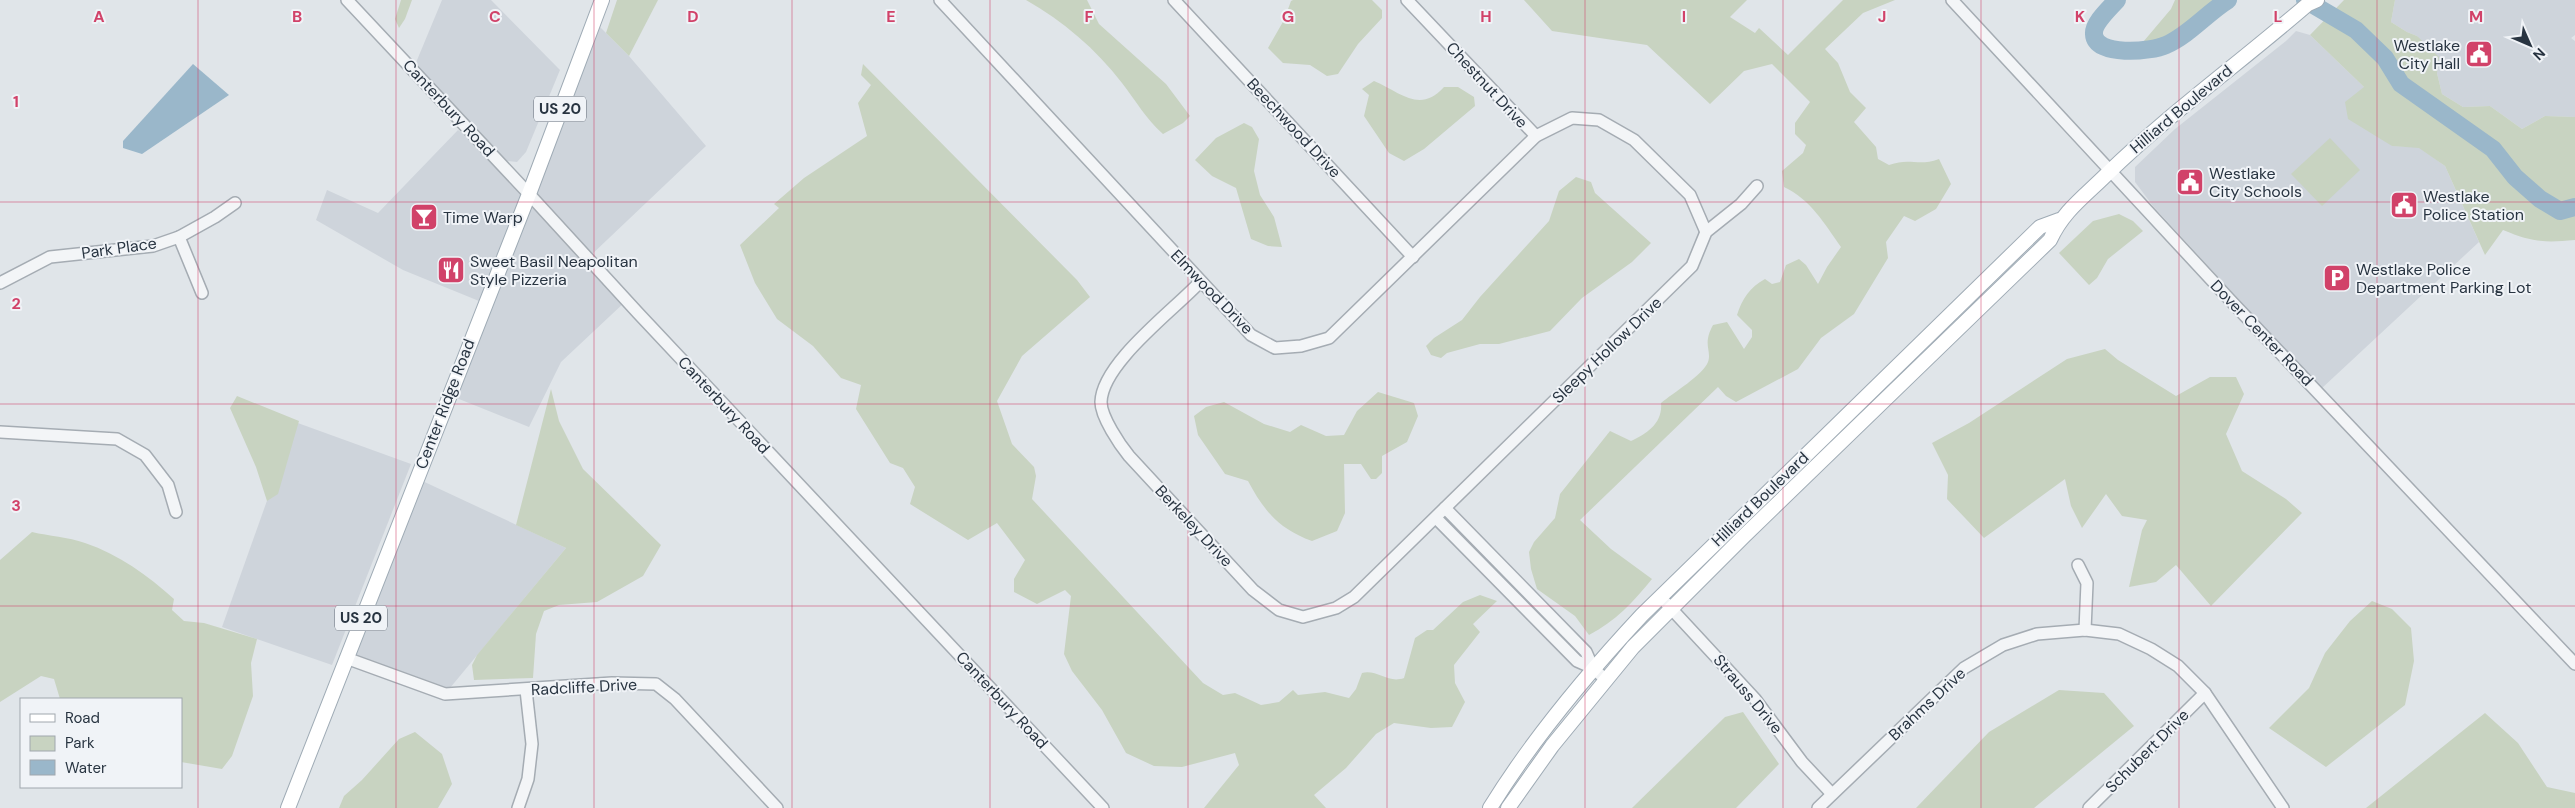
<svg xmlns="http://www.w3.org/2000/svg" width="2575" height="808" font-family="'DM Sans',sans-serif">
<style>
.built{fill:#ced4db}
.green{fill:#c8d3c1}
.water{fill:#9ab7ca}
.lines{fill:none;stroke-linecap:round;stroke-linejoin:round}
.river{stroke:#9ab7ca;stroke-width:18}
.minor-casing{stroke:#a5acb3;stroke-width:14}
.major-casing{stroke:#9fabb5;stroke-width:16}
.minor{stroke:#f3f5f7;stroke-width:11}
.major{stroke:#fff;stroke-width:14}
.grid{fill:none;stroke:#d14269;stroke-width:1;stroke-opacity:0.55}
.labels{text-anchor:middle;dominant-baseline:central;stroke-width:4;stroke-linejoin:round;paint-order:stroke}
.shield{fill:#f0f3f7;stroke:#646d78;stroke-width:1}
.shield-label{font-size:15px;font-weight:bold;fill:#283441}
.poi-label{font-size:16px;fill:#283441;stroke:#f0f3f7;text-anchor:start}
.street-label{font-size:16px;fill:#283441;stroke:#f0f3f7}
.grid-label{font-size:16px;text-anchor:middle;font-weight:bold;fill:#d14269;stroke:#f0f3f7;stroke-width:4;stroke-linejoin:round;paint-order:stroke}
</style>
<rect width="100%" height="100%" fill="#e0e5e9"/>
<g class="built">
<polygon points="442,0 491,0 560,70 526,152 517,162 507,161 415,65"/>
<polygon points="2395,0 2575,0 2575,35 2571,38 2575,41 2575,117 2545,116 2522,129 2490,106 2463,107 2442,94 2437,73 2417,36 2407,32 2391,22"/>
<polygon points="594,21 629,56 706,146 588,258 626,301 561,362 529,427 449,395"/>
<polygon points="2296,31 2310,35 2364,87 2392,146 2419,147 2445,166 2479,242 2321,389 2153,206 2135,182 2135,167 2175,129 2286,41"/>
<polygon points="458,130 483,150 522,196 479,301 403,270 316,220 327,190 378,213"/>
<polygon points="295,422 411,464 332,665 222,627"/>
<polygon points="416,478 566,548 445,694 346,658"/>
</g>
<g class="green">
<polygon points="401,0 412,0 405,19 399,28 395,19"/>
<polygon points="617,0 658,0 629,56 606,33"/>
<path d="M1026 0H1087L1099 24 1166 84 1190 116 1183 123 1163 134C1146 119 1136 101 1122 83 1096 49 1063 21 1026 0Z"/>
<polygon points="1293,0 1372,0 1382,10 1382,18 1358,44 1338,74 1327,76 1310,65 1283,63 1268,48 1284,20 1291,1"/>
<path d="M1524 0H1747L1730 17 1755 33 1759 28 1788 55 1843 0H1895L1863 13 1825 49 1838 63 1850 92 1866 108 1854 122 1876 147 1878 159 1889 165C1911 157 1917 167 1939 159L1951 184 1936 209 1915 221 1904 216 1886 242 1888 258 1854 314 1821 338 1798 369 1736 402 1726 396 1718 387 1580 520 1611 549 1652 579C1633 602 1616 621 1589 635L1575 616 1537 589 1531 569 1529 552 1534 542 1555 518 1560 494 1610 431 1631 441C1647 434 1663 423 1661 403 1673 393 1703 375 1708 362 1712 350 1702 345 1713 325L1727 322 1744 349 1752 337V330L1737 315C1742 299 1750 287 1765 279L1772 284 1780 282 1786 265 1799 259 1806 265 1818 284 1827 267 1841 247C1824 223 1811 200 1784 187L1782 171 1803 153 1806 145 1795 134V123L1810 102 1772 64 1744 71 1710 104 1647 45 1552 31Z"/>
<polygon points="2175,0 2228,0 2166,45 2142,52 2138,48 2171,9"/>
<path d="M2344 0H2395L2391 22 2407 32 2417 36 2439 57 2437 73 2442 94 2463 107 2490 106 2522 129 2545 116 2575 117V240C2544 243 2532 242 2503 230L2485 255 2445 166 2419 148 2392 146 2348 119 2345 102 2364 87 2310 35Z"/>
<path d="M863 64 1077 280 1090 297 1022 356 997 401 1012 444 1034 467 1036 476 1032 499 1203 683 1223 695 1235 693 1261 705 1279 702 1293 690 1298 695 1325 692 1349 698 1356 689 1362 673C1377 669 1388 684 1404 678L1415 638 1427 630H1433L1463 602 1480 595 1497 601 1473 624 1480 632 1454 665 1455 683 1465 702 1452 727 1431 728 1394 723 1376 734 1346 768 1314 795 1326 808H1204L1239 765 1235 753 1182 767 1154 766 1126 753 1102 710 1072 671 1064 654 1071 596 1065 590 1037 604 1014 592V579L1025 560 997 523 968 540 910 504 915 487 903 468 890 463 856 409 861 385 841 378 813 346 777 319 755 283 740 245 779 208 774 204 804 178 867 136 858 103 871 85 861 75Z"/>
<path d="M1374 81C1400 92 1420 114 1444 87H1458L1474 97 1475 106 1424 149 1404 161 1389 153 1364 116 1369 95 1362 89Z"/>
<polygon points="1244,123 1252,127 1259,139 1254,171 1260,195 1274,217 1282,247 1268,246 1251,239 1236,188 1212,176 1195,160 1216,138"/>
<polygon points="2330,138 2360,170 2322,206 2291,174"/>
<polygon points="1576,177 1591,182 1595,193 1651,243 1632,262 1582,298 1550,331 1499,344 1480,344 1447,353 1441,358 1431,355 1426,346 1434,338 1462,320 1480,297 1549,221 1559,191"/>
<polygon points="2119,214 2133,221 2143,231 2108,259 2097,278 2089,285 2059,253 2093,221"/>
<polygon points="2105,349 2118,360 2176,396 2210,377 2236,377 2244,394 2226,434 2242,471 2286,499 2302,513 2211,606 2176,565 2156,582 2129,587 2142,530 2147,520 2122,516 2106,494 2082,528 2071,506 2065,479 1984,538 1947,499 1948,475 1932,443 1969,423 2067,359"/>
<polygon points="551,389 559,421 583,469 661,545 643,576 597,602 559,605 544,611 536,634 533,678 474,680 472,665 477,655 566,548 516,525"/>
<path d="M1378 392 1414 403 1418 416 1407 442 1382 456V473L1376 479H1371L1361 464H1344L1345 513 1337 531 1312 541C1279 529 1264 511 1248 481L1225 474 1198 435 1194 416 1206 407 1224 402 1264 424 1290 432 1301 425 1326 436 1344 435 1357 411Z"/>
<polygon points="237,396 299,421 278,494 267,501 256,467 230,408"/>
<path d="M32 532C49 536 68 537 85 543 120 555 147 575 174 599L172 610 184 621 204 623 257 639 251 663 253 696 232 756 222 769 181 762V699H60L54 679 41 676 0 702V560Z"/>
<polygon points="2372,601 2392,609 2411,628 2414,661 2405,705 2326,767 2269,728 2309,688 2325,653 2350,621"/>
<polygon points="2059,690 2104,693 2134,726 2034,808 1916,808 1989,732"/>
<polygon points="1743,712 1779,764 1736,808 1632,808 1725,717"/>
<polygon points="2485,713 2518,743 2547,787 2575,793 2575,808 2366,808"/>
<polygon points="415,732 442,754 452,784 438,808 339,808 344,796 362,780 399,739"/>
</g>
<polygon class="water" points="193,64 229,95 142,154 123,148 123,141"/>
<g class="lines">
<g class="river">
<path d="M2117 0C2110 8 2093 23 2094 34 2095 57 2151 52 2166 45 2189 35 2207 13 2228 0"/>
<polyline points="2305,0 2356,30 2385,58 2401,84 2493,149 2515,177 2540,199 2560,211 2575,207"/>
</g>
<g class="minor-casing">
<g id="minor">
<polyline points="347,0 529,194 638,313 1103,808"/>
<polyline points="940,0 1251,335 1275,348 1301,346 1329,338 1536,136 1572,118 1599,120 1634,140 1690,195 1706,232"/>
<polyline points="1174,0 1413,257"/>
<polyline points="1407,0 1536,136"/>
<polyline points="1952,0 2231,301 2575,664"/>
<polyline points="179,237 202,293"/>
<path d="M1200 282C1174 310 1102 363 1101 402 1101 417 1120 445 1129 456L1253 590 1279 610 1303 617 1336 608 1354 597 1692 266 1706 232 1741 204 1757 186"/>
<polyline points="0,283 50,257 153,246 179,237 215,217 235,203"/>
<polyline points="0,432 117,439 145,455 168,485 176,512"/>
<polyline points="1445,508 1586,652 1593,668"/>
<polyline points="1436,518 1577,661 1593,668 1605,679"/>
<polyline points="2078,565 2087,583 2085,630"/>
<polyline points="1666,603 1755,699 1802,762 1832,794"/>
<polyline points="346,658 445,694 612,683 656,684 675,699 777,808"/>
<polyline points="518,808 528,779 532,744 526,690"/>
<polyline points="1818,808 1964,668 2003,645 2037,634 2085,630 2119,634 2151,649 2178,666 2205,693 2283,808"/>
<polyline points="2089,808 2205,693"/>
</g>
</g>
<g class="major-casing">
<g id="major">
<polyline points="288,808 529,194 602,0"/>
<path d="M1490 808C1533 738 1587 674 1642 615L2040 227 2059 220"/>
<path d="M1508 808 1552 746 1633 647 1744 536 2050 240C2063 211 2085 196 2107 174 2170 113 2241 62 2308 4L2317 0"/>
</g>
</g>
<use href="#minor" class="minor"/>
<use href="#major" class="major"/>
</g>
<path class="grid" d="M198 0V808M396 0V808M594 0V808M792 0V808M990 0V808M1188 0V808M1387 0V808M1585 0V808M1783 0V808M1981 0V808M2179 0V808M2377 0V808M0 202H2575M0 404H2575M0 606H2575"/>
<defs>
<g id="civic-square" transform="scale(1.4375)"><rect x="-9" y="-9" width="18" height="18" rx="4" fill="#d14269" stroke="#f0f3f7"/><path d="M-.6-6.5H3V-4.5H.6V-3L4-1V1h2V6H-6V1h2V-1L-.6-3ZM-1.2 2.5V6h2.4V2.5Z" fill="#fff"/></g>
<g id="bar-square" transform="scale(1.4375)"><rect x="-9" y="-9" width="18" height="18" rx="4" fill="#d14269" stroke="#f0f3f7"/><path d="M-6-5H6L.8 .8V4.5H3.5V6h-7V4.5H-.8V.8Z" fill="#fff"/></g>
<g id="restaurant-square" transform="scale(1.4375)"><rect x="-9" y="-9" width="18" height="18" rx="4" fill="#d14269" stroke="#f0f3f7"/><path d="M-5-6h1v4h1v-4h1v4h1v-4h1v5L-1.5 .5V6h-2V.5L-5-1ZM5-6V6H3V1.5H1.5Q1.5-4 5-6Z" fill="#fff"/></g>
<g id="parking-square" transform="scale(1.4375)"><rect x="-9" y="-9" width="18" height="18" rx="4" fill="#d14269" stroke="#f0f3f7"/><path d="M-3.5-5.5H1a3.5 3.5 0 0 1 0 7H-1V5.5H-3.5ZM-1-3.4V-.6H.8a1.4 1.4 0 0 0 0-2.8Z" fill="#fff"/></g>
</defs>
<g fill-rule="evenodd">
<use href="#civic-square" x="2479" y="54"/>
<use href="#civic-square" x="2190" y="182"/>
<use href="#civic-square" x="2404" y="205"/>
<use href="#bar-square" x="424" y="217"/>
<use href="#restaurant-square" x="451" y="270"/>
<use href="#parking-square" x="2337" y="278"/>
</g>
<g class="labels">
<g class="shield">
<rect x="534" y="96.5" width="52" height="25" rx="4"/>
<rect x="335" y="605.5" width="52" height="25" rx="4"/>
</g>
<g class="shield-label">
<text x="560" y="109">US 20</text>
<text x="361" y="618">US 20</text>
</g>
<g class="poi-label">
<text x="2460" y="45" text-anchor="end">Westlake<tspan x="2460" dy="18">City Hall</tspan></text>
<text x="2209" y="173">Westlake<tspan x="2209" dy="18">City Schools</tspan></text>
<text x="2423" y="196">Westlake<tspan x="2423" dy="18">Police Station</tspan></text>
<text x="443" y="217">Time Warp</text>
<text x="470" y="261">Sweet Basil Neapolitan<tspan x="470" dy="18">Style Pizzeria</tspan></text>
<text x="2356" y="269">Westlake Police<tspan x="2356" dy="18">Department Parking Lot</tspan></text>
</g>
<g class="street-label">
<text transform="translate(1487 85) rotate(47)">Chestnut Drive</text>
<text transform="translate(449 108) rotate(47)">Canterbury Road</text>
<text transform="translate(2181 109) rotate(-40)">Hilliard Boulevard</text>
<text transform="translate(1294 128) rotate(47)">Beechwood Drive</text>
<text transform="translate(119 248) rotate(-8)">Park Place</text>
<text transform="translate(1212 292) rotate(46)">Elmwood Drive</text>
<text transform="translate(2262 333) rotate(46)">Dover Center Road</text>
<text transform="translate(1607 350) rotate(-44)">Sleepy Hollow Drive</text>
<text transform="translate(445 404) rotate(-69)">Center Ridge Road</text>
<text transform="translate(724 405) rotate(47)">Canterbury Road</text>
<text transform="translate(1760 499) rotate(-44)">Hilliard Boulevard</text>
<text transform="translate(1194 526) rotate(47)">Berkeley Drive</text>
<text transform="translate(584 687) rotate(-3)">Radcliffe Drive</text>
<text transform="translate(1748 694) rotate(50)">Strauss Drive</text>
<text transform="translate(1002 700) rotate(47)">Canterbury Road</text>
<text transform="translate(1927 704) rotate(-43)">Brahms Drive</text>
<text transform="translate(2147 751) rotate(-45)">Schubert Drive</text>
</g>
</g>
<g class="grid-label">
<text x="99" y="22">A</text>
<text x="297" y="22">B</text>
<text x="495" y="22">C</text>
<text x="693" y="22">D</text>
<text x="891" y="22">E</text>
<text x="1089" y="22">F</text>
<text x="1288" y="22">G</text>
<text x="1486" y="22">H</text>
<text x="1684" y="22">I</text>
<text x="1882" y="22">J</text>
<text x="2080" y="22">K</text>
<text x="2278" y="22">L</text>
<text x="2476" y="22">M</text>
<text x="16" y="107">1</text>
<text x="16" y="309">2</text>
<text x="16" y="511">3</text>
</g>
<rect x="20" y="698" width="162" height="90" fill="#f0f3f7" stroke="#a0a7ae"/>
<rect x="30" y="714" width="25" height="8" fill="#ffffff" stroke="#a0a7ae"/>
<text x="65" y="723" font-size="15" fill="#283441">Road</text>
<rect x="30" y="736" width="25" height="15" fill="#c8d3c1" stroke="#a0a7ae"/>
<text x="65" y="748" font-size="15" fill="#283441">Park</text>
<rect x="30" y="760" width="25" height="15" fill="#9ab7ca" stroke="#a0a7ae"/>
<text x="65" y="773" font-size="15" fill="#283441">Water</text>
<g transform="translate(2530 45) rotate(135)" stroke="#f0f3f7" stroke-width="4" paint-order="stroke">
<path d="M0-4L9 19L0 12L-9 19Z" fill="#283441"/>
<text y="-8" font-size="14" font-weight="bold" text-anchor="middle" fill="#283441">N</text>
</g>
</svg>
